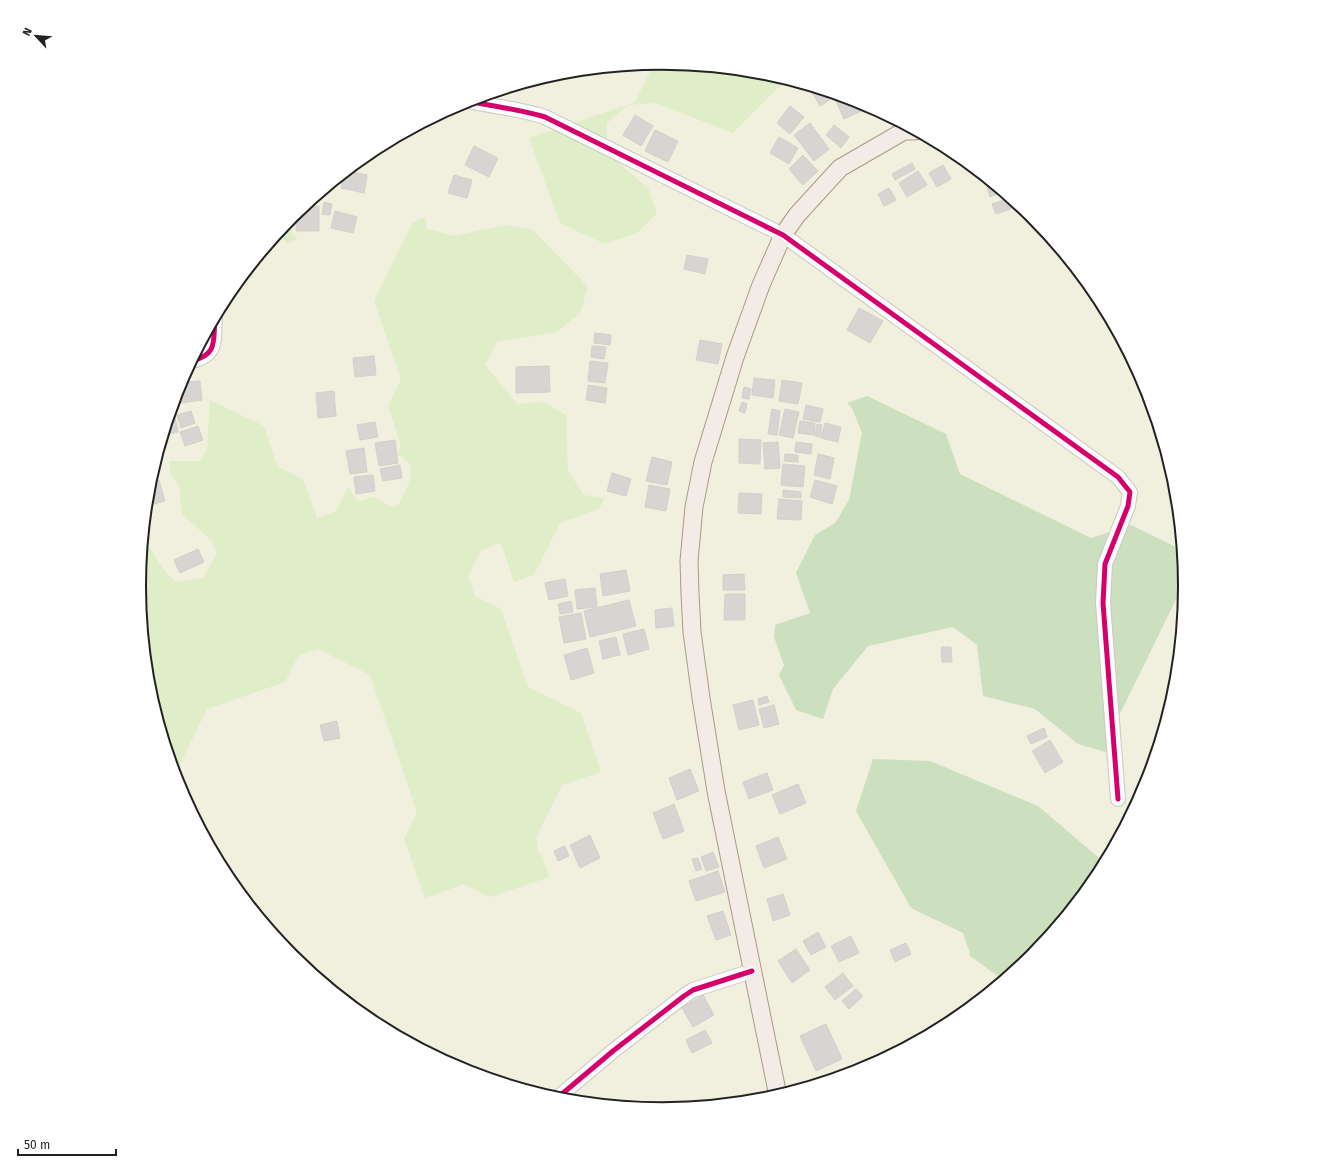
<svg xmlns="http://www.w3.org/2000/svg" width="1324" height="1173" font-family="'Fira Sans',sans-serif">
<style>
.farmland{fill:#f1efdd}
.grass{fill:#dfeec8}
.forest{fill:#ccdfbf}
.building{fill:#d7d4d1;stroke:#d3cfcb}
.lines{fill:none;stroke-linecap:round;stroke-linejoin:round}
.minor-casing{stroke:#c9c8c6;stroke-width:16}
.major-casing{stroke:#a79a86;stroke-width:19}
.minor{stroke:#fdfcfc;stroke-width:14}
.major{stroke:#f3ece6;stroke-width:17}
.cycleway-casing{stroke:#fff;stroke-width:8}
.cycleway{stroke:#d6006c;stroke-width:5}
.rim{fill:none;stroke:#222;stroke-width:2}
</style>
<rect width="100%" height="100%" fill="#f0edea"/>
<circle class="farmland" cx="662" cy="587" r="522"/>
<g class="grass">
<polygon points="662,63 764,73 786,80 733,133 656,103 628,105 607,123 606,152 648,188 657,213 637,233 605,244 560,223 529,138 635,102 654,64"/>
<path d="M426 217V228L453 236 505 225 533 230 588 287 580 313 557 332 497 342 485 365 517 404 543 402 566 415 568 471 584 495 605 498 599 509 560 523 534 575 514 582 501 543 481 550 468 576 475 596 501 609 528 687 581 713 601 772 562 785 536 838 538 844 537 851 542 855 549 877 490 897 464 884 425 898 404 839 417 812 370 675 318 649 298 656 285 682 207 709 175 774 149 688 139 586 143 539C156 554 160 570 176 582L203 578 217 554 212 541 182 514 179 485 171 475 169 461H199L207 450 210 400 264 426 277 466 303 479 317 518 336 511 348 487 358 501 374 497 392 507 398 505C404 495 416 473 408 462 405 459 400 456 397 454L401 445 388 406 401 379 374 301 413 222Z"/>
<polygon points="290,218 292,234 298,239 288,243 276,236"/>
</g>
<g class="forest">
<polygon points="867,396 946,434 960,474 1091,538 1131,525 1182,550 1185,581 1113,728 1123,757 1078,744 1035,709 983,696 977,645 953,627 868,646 833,689 823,719 796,710 779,675 784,665 774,637 775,625 810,613 796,573 815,535 835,523 849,500 862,433 852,408 847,403"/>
<polygon points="873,759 930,761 1038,806 1105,863 1097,878 1032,957 1003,980 969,955 970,953 963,933 911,908 856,811"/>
</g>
<g class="building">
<polygon points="817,89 824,91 830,100 820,106 812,92"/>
<polygon points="844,97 861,102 864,110 844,119 836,101"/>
<polygon points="790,106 804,117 790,134 777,123"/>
<polygon points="635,115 653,126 641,146 623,135"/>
<polygon points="810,123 829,149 814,161 794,135"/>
<polygon points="834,125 849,137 841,148 826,135"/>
<polygon points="655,130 678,141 668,162 645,151"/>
<polygon points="779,137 798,148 789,164 770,153"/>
<polygon points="474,146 498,158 489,177 465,165"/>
<polygon points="803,155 818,171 803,185 789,169"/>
<polygon points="912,163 915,169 895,180 892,174"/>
<polygon points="943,165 951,179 937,187 929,173"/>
<polygon points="347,171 367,175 364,193 341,188 344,174"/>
<polygon points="918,171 927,185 907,197 899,183"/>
<polygon points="454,175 472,180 467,198 448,193"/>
<polygon points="984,177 1003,192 990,197"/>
<polygon points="889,188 896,200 884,206 878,194"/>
<polygon points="1007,199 1011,209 996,214 992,204"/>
<polygon points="324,202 332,204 330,215 322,214"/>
<polygon points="319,206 319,231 296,231 296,213 304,207"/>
<polygon points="335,211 357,217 353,233 331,228"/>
<polygon points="687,255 708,259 705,274 684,269"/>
<polygon points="859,308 883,321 870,343 847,330"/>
<polygon points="595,333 611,335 610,345 594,343"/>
<polygon points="700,340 722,344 718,364 696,360"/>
<polygon points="592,346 606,347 604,359 591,357"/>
<polygon points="374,356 376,375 355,377 353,358"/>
<polygon points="590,361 608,363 605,383 588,381"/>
<polygon points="549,366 550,392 516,393 516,367"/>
<polygon points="754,378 775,380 773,398 752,395"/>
<polygon points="782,380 802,383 798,404 779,401"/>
<polygon points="200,381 202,400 181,403 178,386 180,383"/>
<polygon points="588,385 607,388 605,403 586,400"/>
<polygon points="744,387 751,389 749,399 742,398"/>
<polygon points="334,391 336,416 318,418 316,393"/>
<polygon points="742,402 747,404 745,413 739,411"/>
<polygon points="806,405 823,409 820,422 803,419"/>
<polygon points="173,407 178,432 170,434 167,422"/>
<polygon points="772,409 780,411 777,435 768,434"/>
<polygon points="785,409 799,412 793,438 779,435"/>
<polygon points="191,411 195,423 181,428 177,415"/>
<polygon points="800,421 815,423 814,435 798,433"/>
<polygon points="375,422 378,437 360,440 357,425"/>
<polygon points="825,423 841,427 838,442 821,438"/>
<polygon points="817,424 822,425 820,437 815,436"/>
<polygon points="198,426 203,440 185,446 180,432"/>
<polygon points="739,439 761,440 760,464 739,463"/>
<polygon points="395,440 398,463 379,466 375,443"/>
<polygon points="778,442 780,468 765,469 763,443"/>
<polygon points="796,442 812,444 811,454 795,452"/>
<polygon points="364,448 367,472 350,474 346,451"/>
<polygon points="785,454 798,455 798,462 784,461"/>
<polygon points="818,454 834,458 830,479 814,475"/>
<polygon points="652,457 672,462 667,485 646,481"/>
<polygon points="783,464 805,466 803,487 781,485"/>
<polygon points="400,465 402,478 383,481 380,469"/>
<polygon points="612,473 631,479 626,496 607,491"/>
<polygon points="373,475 375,491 356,494 354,477"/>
<polygon points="159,480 165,501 146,506 149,483"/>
<polygon points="815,480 837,486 832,504 810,497"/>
<polygon points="649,485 670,489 666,511 645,507"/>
<polygon points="783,490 801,492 801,498 783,497"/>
<polygon points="739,493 762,494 761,514 738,513"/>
<polygon points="779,499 802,501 801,520 777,519"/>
<polygon points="198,549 204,562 180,573 174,560"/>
<polygon points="626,570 630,591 603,596 600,574"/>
<polygon points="744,574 745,590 723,590 723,575"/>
<polygon points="565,579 568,596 549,600 545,583"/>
<polygon points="595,588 597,607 577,609 575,590"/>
<polygon points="725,594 745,594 745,620 724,620"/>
<polygon points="629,600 636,626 590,637 584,611"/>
<polygon points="571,601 573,612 560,614 558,604"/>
<polygon points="672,608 674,626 656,628 655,610"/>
<polygon points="581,613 586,639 564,643 559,617"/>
<polygon points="644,629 649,649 628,655 623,634"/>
<polygon points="616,637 620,655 603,659 599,641"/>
<polygon points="941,647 951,647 952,662 942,662"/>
<polygon points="587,648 594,673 571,680 564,655"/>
<polygon points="767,696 769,702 759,705 758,699"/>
<polygon points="753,700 759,725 739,730 733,705"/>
<polygon points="774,705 779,724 764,728 759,709"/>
<polygon points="337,721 340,738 324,741 320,725"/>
<polygon points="1044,728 1047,737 1031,744 1027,736"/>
<polygon points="1050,740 1063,762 1045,773 1032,751"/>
<polygon points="690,769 699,791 677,800 669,778"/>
<polygon points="767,773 773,790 749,799 743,782"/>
<polygon points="798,784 806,803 780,814 772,795"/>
<polygon points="674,804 684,831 663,839 653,813"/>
<polygon points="590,835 600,858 580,868 570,845"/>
<polygon points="778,837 787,859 764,868 756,846"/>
<polygon points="565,846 569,856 558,861 554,851"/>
<polygon points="713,852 719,867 706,871 701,857"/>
<polygon points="698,858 702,869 696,871 692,859"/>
<polygon points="718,871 725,892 696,901 689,881"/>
<polygon points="783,894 790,915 773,921 767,899"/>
<polygon points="723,911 731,935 716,940 707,916"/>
<polygon points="818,932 826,947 811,955 803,941"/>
<polygon points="851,936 859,953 839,962 831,946"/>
<polygon points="906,943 911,954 895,962 890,950"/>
<polygon points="796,949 810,970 792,983 778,961"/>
<polygon points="843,973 853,986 835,1000 825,987"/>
<polygon points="856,989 863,996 849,1009 842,1001"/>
<polygon points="703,995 714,1015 693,1027 682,1008"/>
<polygon points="826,1024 842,1059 816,1071 800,1036"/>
<polygon points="705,1030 712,1043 692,1053 686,1040"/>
</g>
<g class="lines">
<g class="minor-casing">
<g id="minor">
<path d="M469 101C494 107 520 109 545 117L783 235 1118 477 1130 492 1128 506 1105 564 1103 603 1118 799"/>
<path d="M192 361C218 354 213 342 215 318"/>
<polyline points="556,1099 613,1051 684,996 693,990 752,971"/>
</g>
</g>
<g class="major-casing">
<polyline id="major" points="778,1096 716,791 701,698 692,632 690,594 689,561 694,507 703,462 735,357 761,285 783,235 797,215 840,168 904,131 915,131"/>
</g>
<use href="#minor" class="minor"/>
<use href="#major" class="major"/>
<g class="cycleway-casing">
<g id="cycleway">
<path d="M469 101C494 107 520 109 545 117L783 235 1118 477 1130 492 1128 506 1105 564 1103 603 1118 799"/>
<path d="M192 361C218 354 213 342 215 318"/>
<polyline points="556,1099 613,1051 684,996 693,990 752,971"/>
</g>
</g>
<use href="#cycleway" class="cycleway"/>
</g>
<path d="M0 0H1324V1173H0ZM146 586a516 516 0 1 1 1032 0a516 516 0 1 1-1032 0Z" fill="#fff" fill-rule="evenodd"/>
<path class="rim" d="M146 586a516 516 0 1 1 1032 0a516 516 0 1 1-1032 0Z"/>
<g transform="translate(36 36) rotate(296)" stroke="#ffffff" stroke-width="3" paint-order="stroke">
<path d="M0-3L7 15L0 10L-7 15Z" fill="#222222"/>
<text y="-6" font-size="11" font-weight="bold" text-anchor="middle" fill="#222222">N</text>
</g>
<path d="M18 1149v6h98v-6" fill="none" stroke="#222222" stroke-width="2"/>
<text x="24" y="1149" font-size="12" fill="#222222" stroke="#ffffff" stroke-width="3" paint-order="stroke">50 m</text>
</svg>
